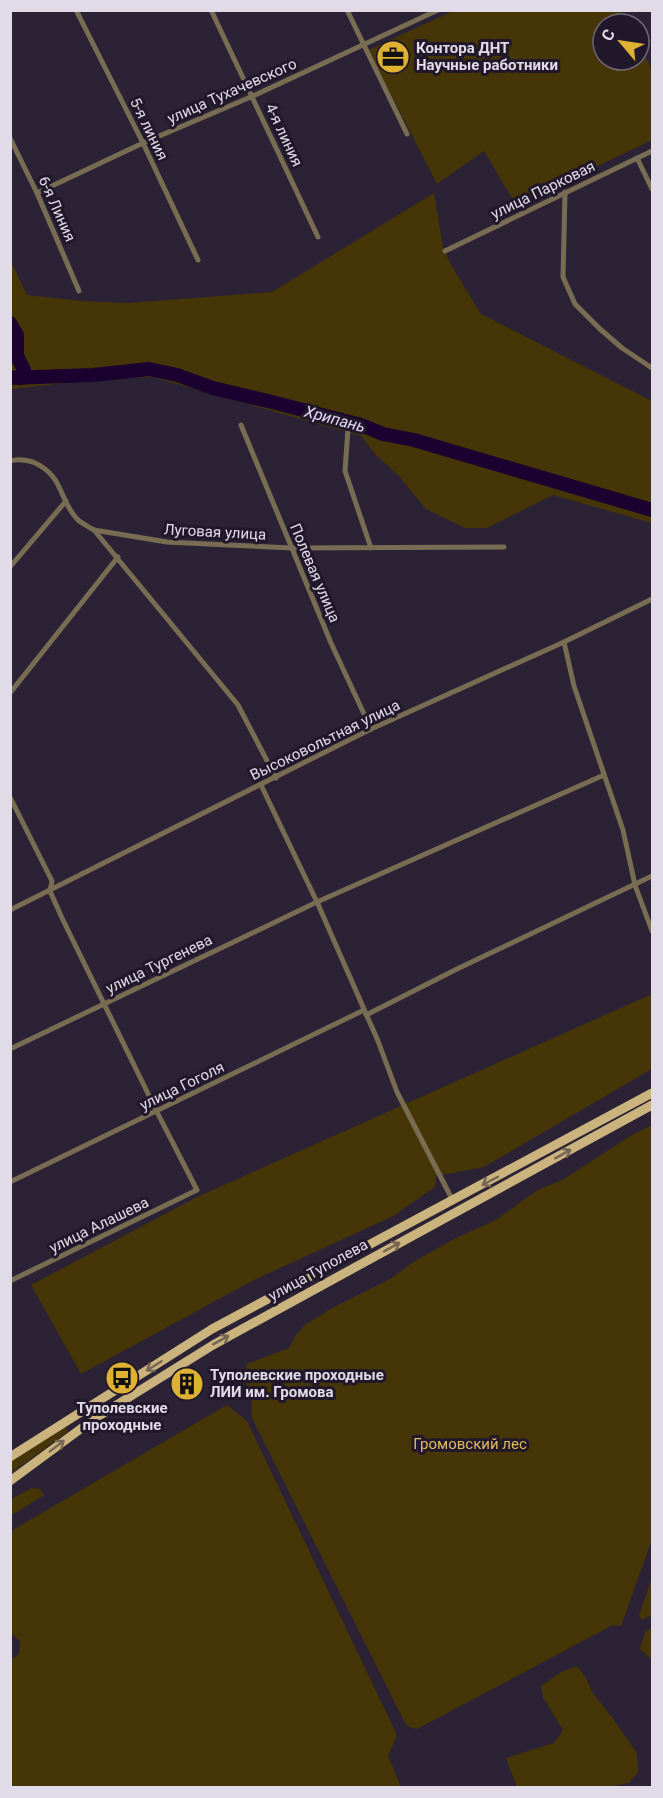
<svg xmlns="http://www.w3.org/2000/svg" width="663" height="1798" font-family="Roboto,sans-serif">
<style>
.green{fill:#463507}
.lines{fill:none;stroke-linecap:round;stroke-linejoin:round}
.river{stroke:#1b0130;stroke-width:14}
.street{stroke:#786d53;stroke-width:5}
.primary{stroke:#cbb37d;stroke-width:9}
.oneway{stroke:#766654}
.labels{text-anchor:middle;dominant-baseline:central;stroke-width:6;stroke-linejoin:round;paint-order:stroke}
.poi-label{font-size:15px;font-weight:bold;fill:#e0dbe7;stroke:#21192b;text-anchor:start}
.street-label{font-size:15px;fill:#e0dbe7;stroke:#21192b}
.park-label{font-size:15px;fill:#e0ba5e;stroke:#21192b}
.water-label{font-size:16px;font-style:italic;fill:#e5d7f8;stroke:#21192b}
</style>
<rect width="100%" height="100%" fill="#2b2335"/>
<g class="green">
<polygon points="453,11 621,11 628,24 603,24 603,60 639,60 639,44 652,70 652,140 516,205 484,151 437,184 368,50"/>
<polygon points="434,193 443,247 451,265 481,314 652,401 652,523 553,495 487,528 465,528 426,509 399,476 376,455 361,436 152,377 109,378 11,389 10,260 27,295 83,301 127,303 272,292"/>
<polygon points="652,994 652,1067 650,1070 484,1167 436,1176 435,1187 393,1216 254,1280 81,1374 31,1285 197,1197"/>
<polygon points="652,1125 652,1539 621,1626 613,1625 417,1729 409,1727 404,1721 252,1418 251,1393 244,1379 247,1364 289,1348 295,1336 305,1325 334,1307 390,1279 415,1261 454,1239 496,1220 536,1191 564,1179 630,1136"/>
<polygon points="227,1405 247,1421 397,1735 388,1756 401,1787 11,1787 11,1660 19,1654 20,1641 11,1634 11,1531"/>
<polygon points="65,1427 69,1431 11,1473 10,1462"/>
<polygon points="32,1488 40,1489 44,1495 11,1516 11,1499"/>
<polygon points="652,1578 652,1615 642,1620 639,1615"/>
<polygon points="652,1628 652,1663 651,1659 640,1649 645,1632"/>
<polygon points="577,1666 586,1678 592,1692 611,1716 637,1753 638,1772 629,1783 608,1787 517,1787 506,1758 554,1743 563,1730 543,1697 541,1686 561,1672"/>
</g>
<g class="lines">
<g class="river">
<polyline points="10,323 17,335 17,356 24,370 21,378"/>
<polyline points="10,378 93,375 149,369 177,375 213,388 272,402 361,425 383,434 414,440 652,510"/>
</g>
<g class="street">
<polyline points="76,10 143,143 198,260"/>
<polyline points="211,10 318,237"/>
<polyline points="347,10 407,134"/>
<polyline points="10,138 37,193 79,291"/>
<polyline points="637,158 652,189"/>
<polyline points="565,192 563,277 575,304 600,329 622,348 652,368"/>
<polyline points="37,193 143,143 253,96 438,10"/>
<polyline points="445,251 652,151"/>
<polyline points="241,425 331,643 371,729"/>
<polyline points="348,429 345,471 371,548"/>
<path d="M10 461C18 458 26 460 33 462 65 476 58 500 78 520 83 524 89 527 94 530L238 705 276 778"/>
<polyline points="94,530 167,542 228,545 292,548 504,547"/>
<polyline points="10,567 66,501"/>
<polyline points="564,642 574,686 623,830 635,885 652,931"/>
<polyline points="10,693 118,557"/>
<polyline points="261,785 317,902 378,1041 397,1092 453,1201"/>
<polyline points="10,797 52,881 50,891 62,918 157,1112 197,1190 10,1281"/>
<polyline points="10,910 371,729 564,642 652,599"/>
<polyline points="366,1015 457,969 652,876"/>
<polyline points="10,1049 317,902 604,775"/>
<polyline points="10,1182 364,1010"/>
</g>
<g class="primary">
<polyline points="10,1457 212,1329 652,1093"/>
<polyline points="10,1481 94,1419 213,1345 652,1105"/>
</g>
</g>
<defs><path id="oneway-shaft" d="M-6 0H5M1.5-3L5.5 0L1.5 3" fill="none" stroke-width="1.6" stroke-linecap="round" stroke-linejoin="round" transform="scale(1.5)"/></defs>
<g class="oneway">
<use href="#oneway-shaft" transform="translate(563 1154) rotate(-29)"/>
<use href="#oneway-shaft" transform="translate(490 1181) rotate(152)"/>
<use href="#oneway-shaft" transform="translate(392 1247) rotate(-29)"/>
<use href="#oneway-shaft" transform="translate(221 1340) rotate(-29)"/>
<use href="#oneway-shaft" transform="translate(154 1366) rotate(148)"/>
<use href="#oneway-shaft" transform="translate(57 1446) rotate(-37)"/>
</g>
<defs>
<g id="office-disc" transform="scale(1.725)"><circle r="9.5" fill="#dfb133" stroke="#21192b"/><path d="M-6-3h4V-5.5h4V-3h4V5H-6ZM-1-4.5V-3h2v-1.5ZM-6 0V1H6V0Z" fill="#111"/></g>
<g id="bus-disc" transform="scale(1.725)"><circle r="9.5" fill="#dfb133" stroke="#21192b"/><path d="M-5-6H5V4H4V6H2V4H-2V6H-4V4H-5ZM-3.5-4V0h7V-4ZM-3.5 1.2v1.5H-2V1.2ZM2 1.2v1.5H3.5V1.2Z" fill="#111"/></g>
<g id="building-disc" transform="scale(1.725)"><circle r="9.5" fill="#dfb133" stroke="#21192b"/><path d="M-4-6H4V6H1V3H-1V6H-4ZM-2.5-4.3h1.7v1.8h-1.7ZM.8-4.3h1.7v1.8H.8ZM-2.5-1h1.7V.8h-1.7ZM.8-1h1.7V.8H.8Z" fill="#111"/></g>
</defs>
<g fill-rule="evenodd">
<use href="#office-disc" x="393" y="57"/>
<use href="#bus-disc" x="122" y="1378"/>
<use href="#building-disc" x="187" y="1384"/>
</g>
<g class="labels">
<g class="poi-label">
<text x="416" y="48">Контора ДНТ<tspan x="416" dy="17">Научные работники</tspan></text>
<text x="210" y="1375">Туполевские проходные<tspan x="210" dy="17">ЛИИ им. Громова</tspan></text>
<text x="122" y="1408" text-anchor="middle">Туполевские<tspan x="122" dy="17">проходные</tspan></text>
</g>
<g class="street-label">
<text transform="translate(232 91) rotate(-24)">улица Тухачевского</text>
<text transform="translate(149 129) rotate(64)">5-я линия</text>
<text transform="translate(284 135) rotate(65)">4-я линия</text>
<text transform="translate(543 190) rotate(-26)">улица Парковая</text>
<text transform="translate(57 209) rotate(66)">6-я Линия</text>
<text transform="translate(215 532) rotate(3)">Луговая улица</text>
<text transform="translate(315 573) rotate(67)">Полевая улица</text>
<text transform="translate(325 740) rotate(-26)">Высоковольтная улица</text>
<text transform="translate(159 964) rotate(-26)">улица Тургенева</text>
<text transform="translate(182 1086) rotate(-26)">улица Гоголя</text>
<text transform="translate(99 1225) rotate(-26)">улица Алашева</text>
<text transform="translate(318 1270) rotate(-29)">улица Туполева</text>
</g>
<g class="park-label">
<text x="470" y="1444">Громовский лес</text>
</g>
<g class="water-label">
<text transform="translate(335 419) rotate(15)">Хрипань</text>
</g>
</g>
<rect width="663" height="1798" fill="none" stroke="#e0dbe7" stroke-width="24"/>
<g transform="translate(621 42) rotate(299)"><circle r="28" fill="#21192b" stroke="#6d6776" stroke-width="1.5"/>
<path d="M0-4.5L10 22L0 15L-10 22Z" fill="#dfb133"/>
<text y="-9" font-size="16" font-weight="bold" text-anchor="middle" fill="#e0dbe7">С</text>
</g>
</svg>
